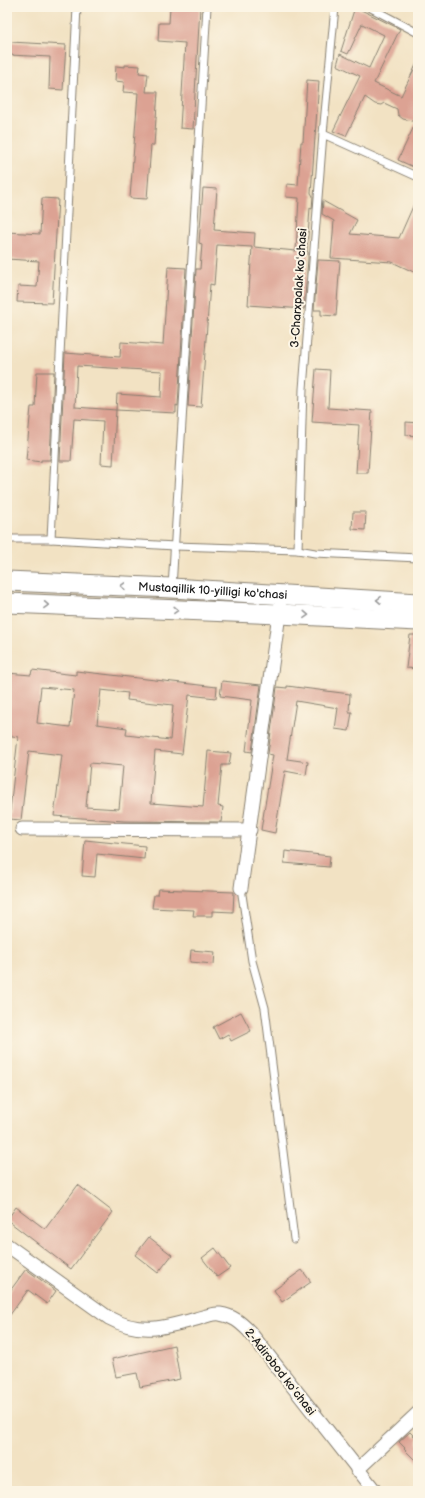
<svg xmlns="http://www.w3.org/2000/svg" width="425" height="1498" font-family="'Balsamiq Sans',sans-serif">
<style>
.building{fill:#dca293;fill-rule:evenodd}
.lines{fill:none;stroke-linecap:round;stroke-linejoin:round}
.lane-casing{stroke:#877f70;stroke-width:9}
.street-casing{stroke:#877f70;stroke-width:15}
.secondary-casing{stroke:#877f70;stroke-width:21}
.lane{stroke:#fff;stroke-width:7}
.street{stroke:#fff;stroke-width:13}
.secondary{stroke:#fff;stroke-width:19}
.oneway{stroke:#999}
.labels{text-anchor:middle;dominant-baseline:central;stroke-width:4;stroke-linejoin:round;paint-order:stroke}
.street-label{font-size:12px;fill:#1c1c1c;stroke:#fcf5e5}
</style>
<rect width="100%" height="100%" fill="#fcf5e5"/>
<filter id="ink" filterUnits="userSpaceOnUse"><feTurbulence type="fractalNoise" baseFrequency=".025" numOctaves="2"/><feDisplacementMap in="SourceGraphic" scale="8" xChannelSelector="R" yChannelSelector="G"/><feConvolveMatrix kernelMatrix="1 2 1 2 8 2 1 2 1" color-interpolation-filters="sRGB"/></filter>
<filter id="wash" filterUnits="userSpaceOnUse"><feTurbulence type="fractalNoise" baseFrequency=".012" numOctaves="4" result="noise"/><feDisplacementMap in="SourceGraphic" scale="16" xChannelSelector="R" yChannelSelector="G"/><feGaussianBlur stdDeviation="0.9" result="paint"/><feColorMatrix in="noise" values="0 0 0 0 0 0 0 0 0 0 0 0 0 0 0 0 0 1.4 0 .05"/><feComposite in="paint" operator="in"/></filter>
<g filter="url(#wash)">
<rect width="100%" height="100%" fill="#f2e2c3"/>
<g id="blocks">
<g class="building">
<polygon points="170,7 200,7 193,129 180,128 185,43 158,41 159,23 169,23"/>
<polygon points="355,7 400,29 374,83 401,96 418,61 418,169 398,160 416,122 403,119 398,115 397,109 384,103 381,105 375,104 365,97 346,136 333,131 360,76 337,65 340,54 369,68 384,35 362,24 348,54 341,51"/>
<polygon points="10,42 66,45 63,90 49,89 50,57 9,55"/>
<polygon points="125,65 140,66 139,73 148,74 146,92 158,92 154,145 151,145 147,199 130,198 138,93 123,92 124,82 115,81 116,66 125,67"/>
<polygon points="307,80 319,81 311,193 313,196 312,209 310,208 307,251 308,252 308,259 304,309 248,305 252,247 217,245 214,285 210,284 201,407 188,406 196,269 200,269 202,244 199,243 203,188 217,189 214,230 255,233 254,247 296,251 299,198 286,197 287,184 298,185 301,142 303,142"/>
<polygon points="418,195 418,274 392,262 331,258 334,221 322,214 323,201 357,220 350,234 399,238"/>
<polygon points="42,198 58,199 52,303 17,302 18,286 37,287 39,261 7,259 7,232 40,234"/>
<polygon points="318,260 340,261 336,316 321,315 321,310 314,310"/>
<path d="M168 267 186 268 178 406 176 405V413L116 410 113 465 101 464 103 421 74 419 71 461H60L65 353 120 357 121 342 163 345ZM77 366 162 371 161 397 117 394 116 410 75 407Z"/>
<polygon points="316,369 330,370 328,408 372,411 368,473 356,473 359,425 312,422"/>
<polygon points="37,372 54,372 50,460 41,460 41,462 26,460 31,407 35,407"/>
<polygon points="406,422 418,423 418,436 406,435"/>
<polygon points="353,512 366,512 365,530 352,529"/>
<polygon points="410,635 418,635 418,669 406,668"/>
<path d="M32 670 76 675V671L217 687 216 698 189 695 182 754 155 751 151 803 203 807 208 751 231 753 229 765H222L218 806 223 807 221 822 124 821 54 816 62 755 29 751 21 820 9 819 18 737 7 735V673L31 675ZM41 687 74 690 70 727 37 723ZM101 690 128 693 127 700 173 705 170 740 126 735 127 728 97 724ZM90 763 123 766 119 809 86 807Z"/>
<polygon points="222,681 261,685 252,752 246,751 252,700 220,696"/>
<polygon points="287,686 350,694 349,712 352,712 349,731 335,729 338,708 296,701 287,759 308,762 306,775 285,771 275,833 261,830 273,755 268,754 277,687 287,688"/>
<polygon points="85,840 145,846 144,859 97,854 95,877 82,876"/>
<polygon points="285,851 330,856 329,867 284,863"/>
<polygon points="158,889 234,892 233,912 212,911 212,916 193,916 194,910 152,908 154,895 157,895"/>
<polygon points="191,950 215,952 214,964 190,962"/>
<polygon points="241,1012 251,1031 231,1041 228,1034 219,1039 213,1027"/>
<polygon points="78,1185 113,1212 71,1269 7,1220 16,1207 45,1229"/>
<polygon points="149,1237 172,1255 158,1273 135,1255"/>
<polygon points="215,1248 230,1268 217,1277 202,1258"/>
<polygon points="26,1269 56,1291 47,1304 28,1290 7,1319 7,1295"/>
<polygon points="302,1270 311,1282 282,1302 274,1290"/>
<polygon points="174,1345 180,1379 140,1387 137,1373 116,1377 112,1359"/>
<polygon points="410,1432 416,1438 418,1436 418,1463 404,1449 405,1448 399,1442"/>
</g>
</g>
</g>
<g filter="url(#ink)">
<use href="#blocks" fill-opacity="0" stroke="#877f70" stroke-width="1"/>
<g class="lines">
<g class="lane-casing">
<g id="lane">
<polyline points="369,7 418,33"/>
<polyline points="323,134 335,7"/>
<polyline points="7,539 51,539 175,546 298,550 315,553 418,558"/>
<polyline points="51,539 77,7"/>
<polyline points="298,550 303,389 323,134 418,177"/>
<polyline points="172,588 207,7"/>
<polyline points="241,888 252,961 265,1008 294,1239"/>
</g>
</g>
<g class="street-casing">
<g id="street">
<polyline points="22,829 250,830"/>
<polyline points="241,888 280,607"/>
<path d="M7 1245 109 1318C140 1335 164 1328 196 1319 203 1317 213 1313 220 1314 233 1316 240 1322 249 1331L375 1491"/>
<polyline points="357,1470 418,1413"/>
</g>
</g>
<g class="secondary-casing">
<g id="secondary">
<path id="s1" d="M7 581 172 588 418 603"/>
<polyline points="7,603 279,614 418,621"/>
</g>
</g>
<use href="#lane" class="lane"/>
<use href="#street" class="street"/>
<use href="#secondary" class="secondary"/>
</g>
<defs><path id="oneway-chevron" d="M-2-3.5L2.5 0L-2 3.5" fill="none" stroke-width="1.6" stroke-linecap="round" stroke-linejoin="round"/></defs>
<g class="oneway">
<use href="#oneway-chevron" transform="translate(123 586) rotate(-178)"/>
<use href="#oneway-chevron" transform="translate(379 600) rotate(-177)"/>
<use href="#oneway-chevron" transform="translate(46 605) rotate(2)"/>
<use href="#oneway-chevron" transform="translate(176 610) rotate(2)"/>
<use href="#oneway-chevron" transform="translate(306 615) rotate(3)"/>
</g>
</g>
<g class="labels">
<g class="street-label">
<text transform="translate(299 288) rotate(-86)">3-Charxpalak koʻchasi</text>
<text stroke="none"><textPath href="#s1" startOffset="206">Mustaqillik 10-yilligi ko'chasi</textPath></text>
<text transform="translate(280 1372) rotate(52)">2-Adirobod koʻchasi</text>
</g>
</g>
<rect width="425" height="1498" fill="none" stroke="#fcf5e5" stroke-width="24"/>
</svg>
